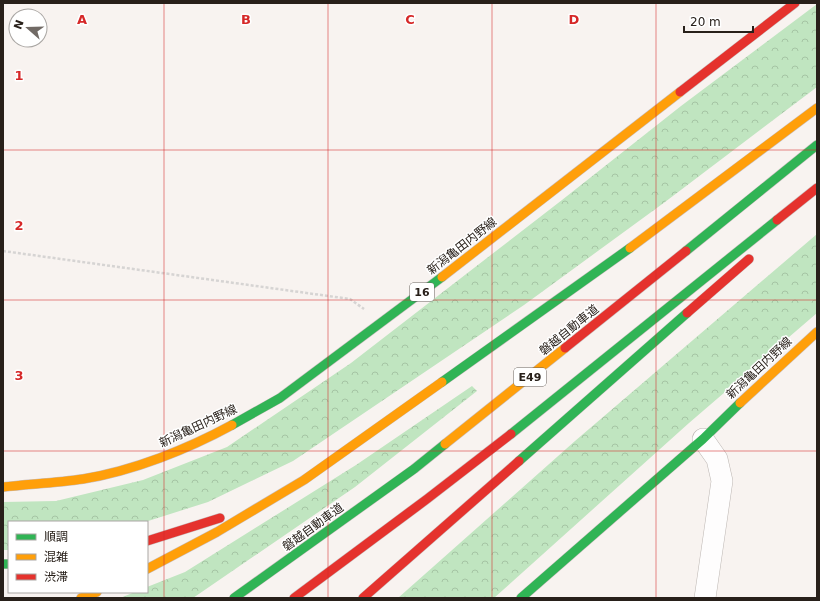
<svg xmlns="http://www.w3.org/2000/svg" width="820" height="601" font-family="'DejaVu Sans','Noto Sans JP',sans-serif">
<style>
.forest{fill:url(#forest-crowns)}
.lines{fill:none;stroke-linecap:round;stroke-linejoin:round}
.street-casing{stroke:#bcb6b2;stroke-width:22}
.fast-casing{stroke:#c6bcbc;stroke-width:10}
.slow-casing{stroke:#c6bcbc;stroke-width:10}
.jam-casing{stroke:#c6bcbc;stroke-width:10}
.path{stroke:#d6d4d3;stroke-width:2.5;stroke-dasharray:3 2;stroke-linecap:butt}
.street{stroke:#fefdfd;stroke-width:21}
.fast{stroke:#30b455;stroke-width:9}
.slow{stroke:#ff9f0a;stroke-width:9}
.jam{stroke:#e5322d;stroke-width:9}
.grid{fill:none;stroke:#d62828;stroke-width:1;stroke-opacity:0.55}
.labels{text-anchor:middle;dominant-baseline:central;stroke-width:3;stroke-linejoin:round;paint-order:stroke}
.shield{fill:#fff;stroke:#68635f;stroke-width:1}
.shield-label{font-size:11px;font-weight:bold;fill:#28201a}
.street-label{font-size:12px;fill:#28201a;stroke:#fff}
.grid-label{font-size:13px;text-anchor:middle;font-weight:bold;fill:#d62828;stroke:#fff;stroke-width:3;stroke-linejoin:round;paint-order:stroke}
</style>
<defs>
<pattern id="forest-crowns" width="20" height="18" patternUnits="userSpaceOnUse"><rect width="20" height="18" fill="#c0e5c0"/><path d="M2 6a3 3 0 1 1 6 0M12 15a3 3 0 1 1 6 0" fill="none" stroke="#a5c4a4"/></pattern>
</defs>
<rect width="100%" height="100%" fill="#f8f3f0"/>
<g class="forest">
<polygon points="817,4 817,87 665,202 524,305 293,461 208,502 145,522 9,522 9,550 3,550 3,502 56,501 143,480 227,447 351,363 562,200 681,106"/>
<polygon points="817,234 817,313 689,423 494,598 398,598 575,441"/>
<polygon points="472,386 477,391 355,487 193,598 120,598 135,592 147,592 147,587 185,572 356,465"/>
</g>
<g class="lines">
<g class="street-casing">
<polyline id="street" points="703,439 717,459 722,481 705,598"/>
</g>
<g class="fast-casing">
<g id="fast">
<polyline points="686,251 817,145"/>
<polyline points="442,382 630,248"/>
<polyline points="232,425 280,398 442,277"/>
<polyline points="511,434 777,220"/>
<polyline points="519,461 687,313"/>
<polyline points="3,564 9,564"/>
<polyline points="234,598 414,469 445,444"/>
<polyline points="521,598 703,439 740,403"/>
</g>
</g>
<g class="slow-casing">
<g id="slow">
<polyline points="630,248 817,108"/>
<polyline points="442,277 680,92"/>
<polyline points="740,403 817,332"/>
<polyline points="445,444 565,348"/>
<path d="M3 487C29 484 56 483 83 479 133 471 188 449 232 425"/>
<polyline points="147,569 217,532 304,480 442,382"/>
<polyline points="81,598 97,592"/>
</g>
</g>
<g class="jam-casing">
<g id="jam">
<polyline points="680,92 795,3"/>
<polyline points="777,220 817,188"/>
<polyline points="687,313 749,259"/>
<polyline points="565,348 686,251"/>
<polyline points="147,541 220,518"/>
<polyline points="294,598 427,499 511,434"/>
<polyline points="363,598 519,461"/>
</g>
</g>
<polyline class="path" points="3,251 350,299 364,309"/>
<use href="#street" class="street"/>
<use href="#fast" class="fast"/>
<use href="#slow" class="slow"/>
<use href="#jam" class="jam"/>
</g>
<path class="grid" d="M164 3V598M328 3V598M492 3V598M656 3V598M3 150H817M3 300H817M3 451H817"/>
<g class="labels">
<g class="shield">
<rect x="410" y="283" width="24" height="18" rx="3"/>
<rect x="514" y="368" width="32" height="18" rx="3"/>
</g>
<g class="shield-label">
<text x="422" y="292">16</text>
<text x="530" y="377">E49</text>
</g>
<g class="street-label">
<text transform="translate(462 246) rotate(-38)">新潟亀田内野線</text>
<text transform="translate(569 330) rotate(-39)">磐越自動車道</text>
<text transform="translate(759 368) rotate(-43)">新潟亀田内野線</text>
<text transform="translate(198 426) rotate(-25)">新潟亀田内野線</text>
<text transform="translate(313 527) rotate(-36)">磐越自動車道</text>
</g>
</g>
<g class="grid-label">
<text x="82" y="24">A</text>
<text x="246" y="24">B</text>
<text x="410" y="24">C</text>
<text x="574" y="24">D</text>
<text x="19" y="80">1</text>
<text x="19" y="230">2</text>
<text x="19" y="380">3</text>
</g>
<rect width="820" height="601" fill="none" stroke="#28201a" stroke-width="8"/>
<rect x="8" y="521" width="140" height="72" fill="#ffffff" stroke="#a9a6a3"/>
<rect x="16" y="534" width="20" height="6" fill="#30b455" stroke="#a9a6a3"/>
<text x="44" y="541" font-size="12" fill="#28201a">順調</text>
<rect x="16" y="554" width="20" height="6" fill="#ff9f0a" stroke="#a9a6a3"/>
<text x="44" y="561" font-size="12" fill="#28201a">混雑</text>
<rect x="16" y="574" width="20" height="6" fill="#e5322d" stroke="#a9a6a3"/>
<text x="44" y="581" font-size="12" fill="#28201a">渋滞</text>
<g transform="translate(28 28) rotate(290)"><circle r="19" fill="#ffffff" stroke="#a9a6a3"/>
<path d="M0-3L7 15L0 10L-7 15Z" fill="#716a65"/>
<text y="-6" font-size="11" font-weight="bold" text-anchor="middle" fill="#28201a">N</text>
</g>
<path d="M684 26v6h69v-6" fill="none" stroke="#28201a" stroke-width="2"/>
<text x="690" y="26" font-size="12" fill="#28201a" stroke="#ffffff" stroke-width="3" paint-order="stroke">20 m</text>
</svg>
